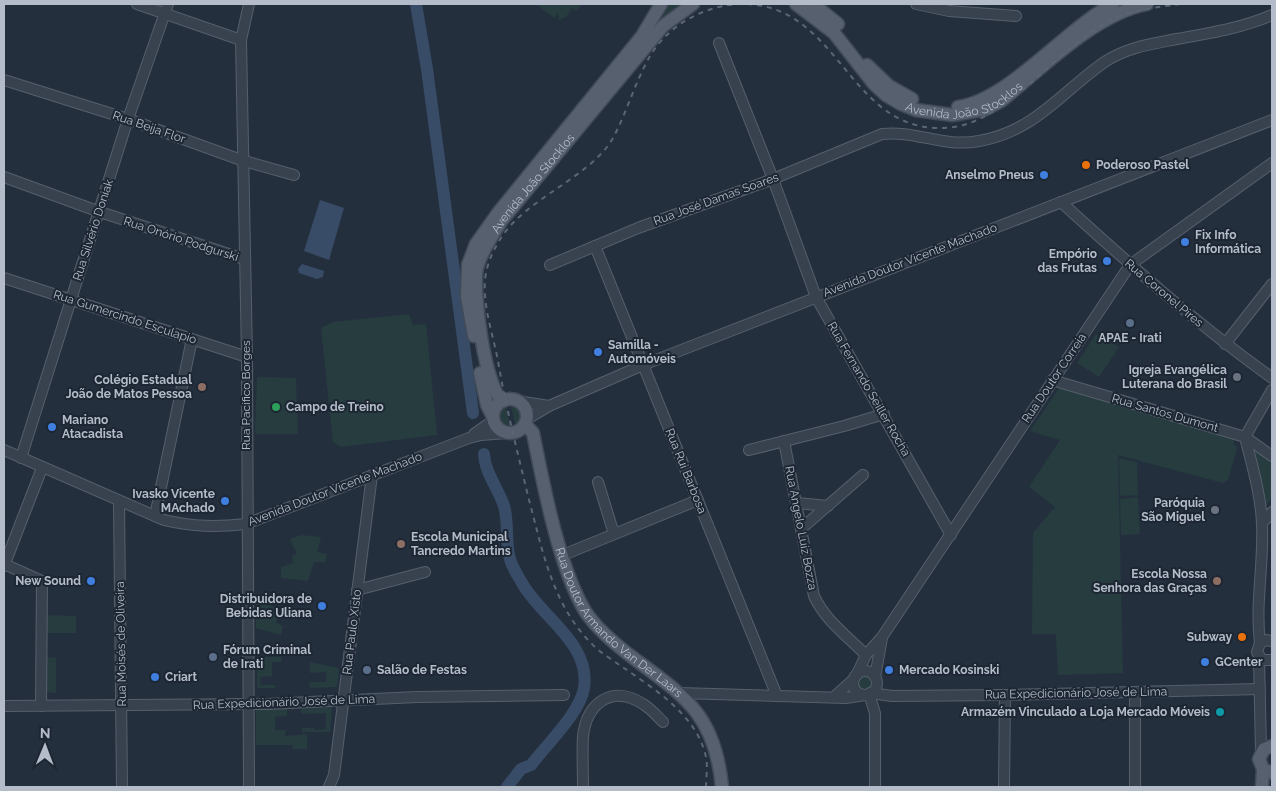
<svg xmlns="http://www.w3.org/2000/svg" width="1276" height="791" font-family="Raleway,sans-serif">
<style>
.green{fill:#263c3f}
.water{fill:#394c67}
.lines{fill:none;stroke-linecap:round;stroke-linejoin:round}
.river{stroke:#394c67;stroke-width:12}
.minor-casing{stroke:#565f6c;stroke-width:12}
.major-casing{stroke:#414a57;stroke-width:15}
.minor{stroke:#38414e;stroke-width:10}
.major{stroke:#56606e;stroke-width:12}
.rail{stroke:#5a6575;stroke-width:2;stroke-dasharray:5 5;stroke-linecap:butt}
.food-dot{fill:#e8710a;stroke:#1d2633;stroke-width:2}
.shop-dot{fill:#3f7fe0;stroke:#1d2633;stroke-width:2}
.service-dot{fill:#5c6f8a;stroke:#1d2633;stroke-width:2}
.worship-dot{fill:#6b7280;stroke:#1d2633;stroke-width:2}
.education-dot{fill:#8d6e63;stroke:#1d2633;stroke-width:2}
.leisure-dot{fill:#2e9e5b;stroke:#1d2633;stroke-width:2}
.culture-dot{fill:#0f9aa8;stroke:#1d2633;stroke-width:2}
.labels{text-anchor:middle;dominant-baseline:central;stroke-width:4;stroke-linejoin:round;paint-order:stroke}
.street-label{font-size:12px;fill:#b4bcc9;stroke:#1d2633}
.poi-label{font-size:12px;font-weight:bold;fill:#b4bcc9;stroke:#1d2633;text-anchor:start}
</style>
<rect width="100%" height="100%" fill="#242f3e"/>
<g class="green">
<polygon points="536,4 582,4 576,11 572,8 566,17 559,20 558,13 554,18"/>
<polygon points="668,4 690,4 658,25"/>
<polygon points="409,314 413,325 426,324 437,435 341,447 333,442 321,328 333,322"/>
<polygon points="1096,334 1119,347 1099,377 1077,363"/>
<polygon points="257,377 296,378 298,434 257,434 255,432"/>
<polygon points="1062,384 1235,440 1233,443 1237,448 1228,480 1223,483 1118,455 1123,673 1058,675 1056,634 1032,634 1033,533 1055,507 1029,487 1060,440 1030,431"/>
<path d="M510 402C519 403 523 409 524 418L516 427Z"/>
<polygon points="505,404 511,428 501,424 498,417 499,409"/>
<polygon points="1257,448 1272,459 1272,498 1263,509 1255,453"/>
<polygon points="1119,458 1137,462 1138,495 1120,496"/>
<polygon points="1138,497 1140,534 1121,535 1120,499"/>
<polygon points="301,535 321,537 317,552 327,554 325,562 314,562 308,581 281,578 281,567 293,563 292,556 297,554 290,539"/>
<polygon points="256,602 279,608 276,623 283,626 281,635 256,628"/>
<polygon points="47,615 76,616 76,633 47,633"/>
<polygon points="47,657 56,658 56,693 47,692"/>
<polygon points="257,657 282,657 281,662 272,662 272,676 260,677 261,685 276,685 275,688 257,688"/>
<polygon points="310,662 339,668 337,687 310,688 309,682 326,682 326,672 310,673"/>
<circle cx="865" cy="682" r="8"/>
<polygon points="256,707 287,707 287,716 275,717 275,730 286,730 285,736 307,734 307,749 293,749 292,745 256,745"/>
<polygon points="301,708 332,708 330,732 302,732 302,728 314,728 315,730 326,729 326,713 301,714"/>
</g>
<g class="water">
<polygon points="320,200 344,208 329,260 304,251"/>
<polygon points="302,264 324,271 323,277 317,279 299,273 298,269"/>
</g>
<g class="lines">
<g class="river">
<polyline points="416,4 427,69 473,413"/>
<path d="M484 454C485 473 498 488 504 506 509 523 505 542 510 559 512 567 518 576 522 583 540 616 591 643 584 688 580 713 547 744 531 765L521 769 507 787"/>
</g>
<g class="minor-casing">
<g id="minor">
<polyline points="137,4 241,40"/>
<polyline points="916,4 949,11 1016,16"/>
<polyline points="719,43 773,179 816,297 951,535"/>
<polyline points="4,80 128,119 241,160 294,175"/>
<polyline points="4,177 100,212 244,259"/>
<path d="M1061 202C1129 264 1197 324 1272 378"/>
<polyline points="595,246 777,696"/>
<path d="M550 265 638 228 773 179 882 134C915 130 944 148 979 141 1036 131 1062 91 1106 61 1128 47 1152 44 1177 39 1210 33 1242 28 1272 15"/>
<polyline points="4,278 247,357"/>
<polyline points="1225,344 1272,284"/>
<polyline points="1052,380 1245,437 1272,456"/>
<polyline points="517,401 549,406"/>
<polyline points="527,419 549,406 643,365 1272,120"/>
<polyline points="474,434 494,420"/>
<path d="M784 441 814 596C825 620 847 636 866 655"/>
<path d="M4 450 164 520C193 527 217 527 246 524L469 438 481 435 507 433"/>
<polyline points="749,450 844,426 884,414"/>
<polyline points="21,458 128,119 168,4"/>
<polyline points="598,482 614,534"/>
<polyline points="119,502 122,787"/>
<polyline points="797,503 828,506"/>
<polyline points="155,516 192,339"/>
<polyline points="1262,523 1272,512"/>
<polyline points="802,528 863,475"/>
<polyline points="563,555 698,500"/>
<polyline points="4,564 42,581 41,706"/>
<polyline points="4,566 42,468"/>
<polyline points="357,590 425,572"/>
<polyline points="1272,641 1266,640 1260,643 1257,652 1262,660 1272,660"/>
<path d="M1260 643C1255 603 1264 564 1262 524 1261 495 1252 465 1245 437L1272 390"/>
<polyline points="1259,658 1261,752"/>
<circle cx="865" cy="683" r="12"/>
<polyline points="856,676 866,655 882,637 1130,265 1272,163"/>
<polyline points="875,677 882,638"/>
<polyline points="679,693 846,698 865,695"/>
<polyline points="870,693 892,696 1005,695 1260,689"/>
<polyline points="869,694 875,713 875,787"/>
<polyline points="834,697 854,679"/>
<polyline points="4,706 268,704 417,697 564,695"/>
<polyline points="249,787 247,357 241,40 249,4"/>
<polyline points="329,787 334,775 372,475"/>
<path d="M583 787C583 771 582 753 583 736 587 703 612 684 643 704 650 708 657 716 663 722"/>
<polyline points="1004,787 1005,695"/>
<polyline points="1135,787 1135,693"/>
</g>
</g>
<g class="major-casing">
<g id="major">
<path id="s1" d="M796 4 834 33 874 84 886 95 901 104 916 110 952 115 986 109 1001 101C1042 68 1095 14 1147 4"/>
<polyline points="813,4 838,24"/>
<polyline points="867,65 889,86 912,99"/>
<path d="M958 107C1009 100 1065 29 1113 4"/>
<polyline points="474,336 467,297 468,265 476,244 498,213 642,36 661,4"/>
<polyline points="480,373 487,405 493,417"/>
<circle cx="510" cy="416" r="17"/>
<path id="s2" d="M503 401C485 390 472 289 477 268 481 251 493 235 502 220L663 26 693 4"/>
<path id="s3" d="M525 424 533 433C543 483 559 568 585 611 596 628 613 642 628 654 684 696 715 713 722 787"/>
<polyline points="1272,746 1264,749 1259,759 1263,769 1272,773"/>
<polyline points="1262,787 1263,769"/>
</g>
</g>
<use href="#minor" class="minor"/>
<use href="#major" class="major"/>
<path class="rail" d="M706 787C706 778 708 767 706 757 697 715 654 689 621 666 611 659 599 652 591 643 575 627 563 607 555 587 543 559 537 529 529 500 518 454 506 408 498 361 494 339 486 316 485 294 483 273 490 255 501 238 525 199 591 177 613 138 627 112 635 82 650 56 669 24 707 4 744 4 843 5 849 141 954 127 1010 119 1063 42 1115 18 1134 9 1160 7 1181 4"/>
</g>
<g class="food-dot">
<circle cx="1086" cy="165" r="5"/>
<circle cx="1242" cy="637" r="5"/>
</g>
<g class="shop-dot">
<circle cx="1044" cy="175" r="5"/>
<circle cx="1185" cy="242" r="5"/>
<circle cx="1107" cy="261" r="5"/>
<circle cx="598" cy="352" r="5"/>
<circle cx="52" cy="427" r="5"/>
<circle cx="225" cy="501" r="5"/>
<circle cx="91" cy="581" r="5"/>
<circle cx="322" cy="606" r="5"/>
<circle cx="1205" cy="662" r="5"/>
<circle cx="889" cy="670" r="5"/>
<circle cx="155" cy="677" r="5"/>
</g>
<g class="service-dot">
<circle cx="1130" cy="323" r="5"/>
<circle cx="213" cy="657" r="5"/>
<circle cx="367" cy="670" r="5"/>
</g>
<g class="worship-dot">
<circle cx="1237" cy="377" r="5"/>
<circle cx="1215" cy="510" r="5"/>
</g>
<g class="education-dot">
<circle cx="202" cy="387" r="5"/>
<circle cx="401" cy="544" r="5"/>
<circle cx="1217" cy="581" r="5"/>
</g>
<circle class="leisure-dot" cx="276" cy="407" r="5"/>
<circle class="culture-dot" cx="1220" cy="712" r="5"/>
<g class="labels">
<g class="street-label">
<text stroke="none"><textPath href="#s1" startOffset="214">Avenida João Stocklos</textPath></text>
<text transform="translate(149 127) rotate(19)">Rua Beija Flor</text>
<text stroke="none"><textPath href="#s2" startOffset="240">Avenida João Stocklos</textPath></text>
<text transform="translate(716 199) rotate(-20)">Rua José Damas Soares</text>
<text transform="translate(93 230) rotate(-72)">Rua Silvério Doniak</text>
<text transform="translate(181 239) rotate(18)">Rua Onório Podgurski</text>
<text transform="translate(910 260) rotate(-21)">Avenida Doutor Vicente Machado</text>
<text transform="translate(1164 293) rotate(40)">Rua Coronel Pires</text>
<text transform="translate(125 317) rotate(18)">Rua Gumercindo Esculapio</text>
<text transform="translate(1054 378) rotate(-56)">Rua Doutor Correia</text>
<text transform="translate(869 389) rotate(60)">Rua Fernando Seiller Rocha</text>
<text transform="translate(246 395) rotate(-90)">Rua Pacífico Borges</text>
<text transform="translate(1165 413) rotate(16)">Rua Santos Dumont</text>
<text transform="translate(686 471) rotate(68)">Rua Rui Barbosa</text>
<text transform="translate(335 489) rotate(-21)">Avenida Doutor Vicente Machado</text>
<text transform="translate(801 528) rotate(79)">Rua Angelo Luiz Bozza</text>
<text stroke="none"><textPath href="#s3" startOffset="228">Rua Doutor Armando Van Der Laars</textPath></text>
<text transform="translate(352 632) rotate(-83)">Rua Paulo Xisto</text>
<text transform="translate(121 644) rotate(-91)">Rua Moisés de Oliveira</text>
<text transform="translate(1076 693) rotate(-1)">Rua Expedicionário José de Lima</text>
<text transform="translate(284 702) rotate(-2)">Rua Expedicionário José de Lima</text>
</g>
<g class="poi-label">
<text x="1096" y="165">Poderoso Pastel</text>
<text x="1034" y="175" text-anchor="end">Anselmo Pneus</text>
<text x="1195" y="235">Fix Info<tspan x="1195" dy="14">Informática</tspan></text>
<text x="1097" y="254" text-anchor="end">Empório<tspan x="1097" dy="14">das Frutas</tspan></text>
<text x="1130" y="338" text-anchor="middle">APAE - Irati</text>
<text x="608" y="345">Samilla -<tspan x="608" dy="14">Automóveis</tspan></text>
<text x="1227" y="370" text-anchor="end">Igreja Evangélica<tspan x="1227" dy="14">Luterana do Brasil</tspan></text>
<text x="192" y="380" text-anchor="end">Colégio Estadual<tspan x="192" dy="14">João de Matos Pessoa</tspan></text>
<text x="286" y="407">Campo de Treino</text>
<text x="62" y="420">Mariano<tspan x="62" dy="14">Atacadista</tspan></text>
<text x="215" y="494" text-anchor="end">Ivasko Vicente<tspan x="215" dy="14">MAchado</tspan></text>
<text x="1205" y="503" text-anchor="end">Paróquia<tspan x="1205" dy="14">São Miguel</tspan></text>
<text x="411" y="537">Escola Municipal<tspan x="411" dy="14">Tancredo Martins</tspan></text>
<text x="1207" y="574" text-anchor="end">Escola Nossa<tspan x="1207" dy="14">Senhora das Graças</tspan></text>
<text x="81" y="581" text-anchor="end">New Sound</text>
<text x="312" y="599" text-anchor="end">Distribuidora de<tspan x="312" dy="14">Bebidas Uliana</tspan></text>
<text x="1232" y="637" text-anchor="end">Subway</text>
<text x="223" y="650">Fórum Criminal<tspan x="223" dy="14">de Irati</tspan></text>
<text x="1215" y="662">GCenter</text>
<text x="377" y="670">Salão de Festas</text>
<text x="899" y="670">Mercado Kosinski</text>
<text x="165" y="677">Criart</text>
<text x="1210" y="712" text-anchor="end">Armazém Vinculado a Loja Mercado Móveis</text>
</g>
</g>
<rect width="1276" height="791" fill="none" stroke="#b4bcc9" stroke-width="10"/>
<g transform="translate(45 746) rotate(1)" stroke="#1d2633" stroke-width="4" paint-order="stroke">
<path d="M0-4L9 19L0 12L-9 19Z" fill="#b4bcc9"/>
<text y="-8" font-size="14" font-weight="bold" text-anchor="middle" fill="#b4bcc9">N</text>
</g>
</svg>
